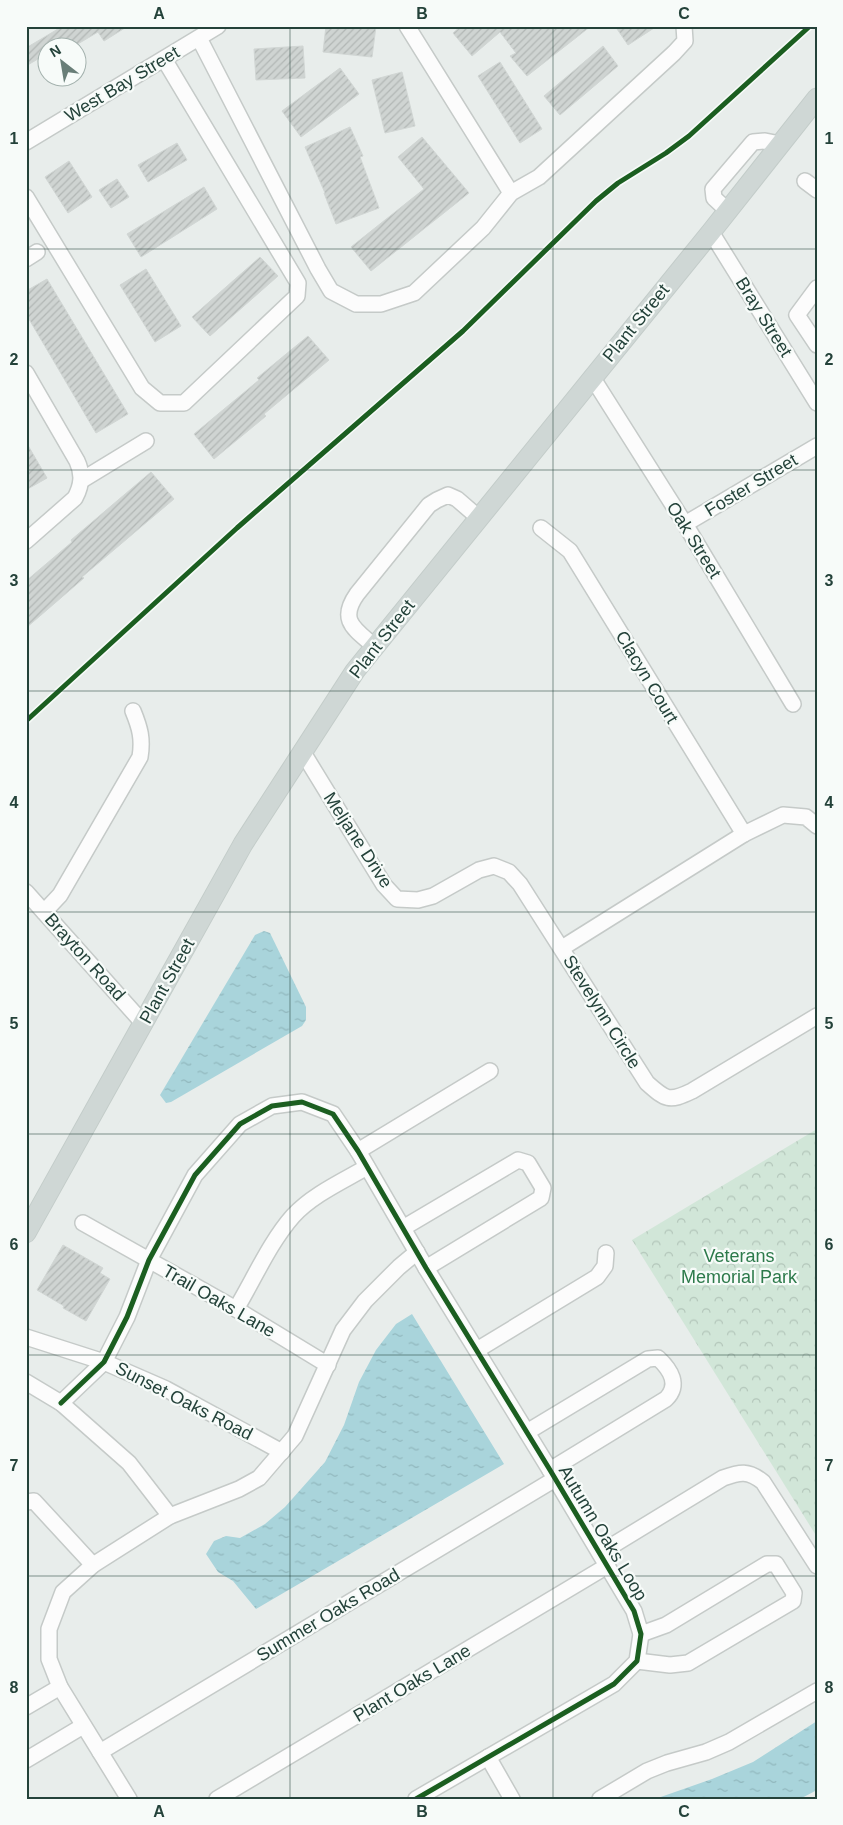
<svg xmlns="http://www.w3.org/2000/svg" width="843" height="1825" font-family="Arial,sans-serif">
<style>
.park{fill:url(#park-crowns)}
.water{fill:url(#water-ripples)}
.building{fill:url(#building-hatch);stroke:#d1d6d4}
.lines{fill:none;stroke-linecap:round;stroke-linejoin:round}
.minor-casing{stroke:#c5cac8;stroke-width:18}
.major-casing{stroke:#c3ccc9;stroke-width:21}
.minor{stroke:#fcfcfc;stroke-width:15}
.major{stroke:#cfd7d5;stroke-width:19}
.cycleway-casing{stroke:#f7fbf9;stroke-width:8}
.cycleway{stroke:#1b5e20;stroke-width:5}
.grid{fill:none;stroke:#24423a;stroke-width:1;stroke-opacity:0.55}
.labels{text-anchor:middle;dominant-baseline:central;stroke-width:4.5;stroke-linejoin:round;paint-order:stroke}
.street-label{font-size:18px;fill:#24423a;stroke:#f7fbf9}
.park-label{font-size:18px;fill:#2d7a4b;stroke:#f7fbf9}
.neatline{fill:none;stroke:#24423a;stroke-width:2}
.grid-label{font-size:16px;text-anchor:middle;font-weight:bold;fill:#24423a}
</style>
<defs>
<pattern id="park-crowns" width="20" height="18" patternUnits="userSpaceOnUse" patternTransform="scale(1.25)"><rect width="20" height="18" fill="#d1e6d8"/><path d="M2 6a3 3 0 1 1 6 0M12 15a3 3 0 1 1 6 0" fill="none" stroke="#b3c6ba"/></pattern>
<pattern id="water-ripples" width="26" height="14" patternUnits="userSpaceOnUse" patternTransform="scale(1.25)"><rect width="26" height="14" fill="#a9d4db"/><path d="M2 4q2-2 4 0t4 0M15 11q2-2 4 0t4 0" fill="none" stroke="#91b7bd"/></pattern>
<pattern id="building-hatch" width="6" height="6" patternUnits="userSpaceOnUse" patternTransform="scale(1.25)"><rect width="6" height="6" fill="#cfd4d2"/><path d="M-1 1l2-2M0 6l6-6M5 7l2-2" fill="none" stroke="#b2b7b5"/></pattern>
</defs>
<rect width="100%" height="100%" fill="#e8edeb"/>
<polygon class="park" points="817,1129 817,1537 632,1240"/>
<g class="water">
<polygon points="264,931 270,933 306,1007 306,1020 302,1026 171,1102 166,1103 160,1095 255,935"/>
<polygon points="412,1314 504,1464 256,1609 233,1581 218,1572 206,1554 214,1541 226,1536 240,1538 265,1524 285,1507 325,1462 344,1425 359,1382 376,1350 396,1324"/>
<polygon points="817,1721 817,1790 800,1799 655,1799 712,1779 753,1762"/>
</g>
<g class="building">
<polygon points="63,26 128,26 104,41 98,32 71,48 48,48 48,53 26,66 26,48"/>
<polygon points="326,26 376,26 372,57 323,52"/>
<polygon points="461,26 591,26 527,76 510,56 516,53 500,32 472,56 453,33"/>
<polygon points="615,26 657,26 628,45"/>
<polygon points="303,46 305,78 256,80 254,49"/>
<polygon points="603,46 618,66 560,115 544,96"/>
<polygon points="500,62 542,129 520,143 478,76"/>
<polygon points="340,68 359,94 301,137 282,111"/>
<polygon points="402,72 415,126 385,133 372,80"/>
<polygon points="350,127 363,156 360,157 379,208 336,224 324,193 325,193 305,147"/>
<polygon points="422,137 469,193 371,271 351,247 424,189 398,157"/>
<polygon points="177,143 187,160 148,182 138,165"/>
<polygon points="69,161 92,197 68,213 45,177"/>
<polygon points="117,179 129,197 111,208 99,190"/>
<polygon points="204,187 217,209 141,257 127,234"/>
<polygon points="260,257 278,276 210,336 192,317"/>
<polygon points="146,269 181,326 155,342 120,285"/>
<polygon points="47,279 128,414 96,433 26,314 26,291"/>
<polygon points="308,336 329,360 264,414 266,416 214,459 194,434 259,380 257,378"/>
<polygon points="26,442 47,478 26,490"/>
<polygon points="151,472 174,499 82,577 84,578 26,628 26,581 72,542 71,540"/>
<polygon points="63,1245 103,1268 100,1273 110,1279 86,1321 63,1308 64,1306 37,1290"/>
</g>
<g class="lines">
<g class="minor-casing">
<g id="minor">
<polyline points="407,26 511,193"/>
<polyline points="199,38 318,269 331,291 356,304 381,304 414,293 483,228 511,193 539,177 674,53 685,41 684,26"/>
<polyline points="26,142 218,26"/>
<polyline points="805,181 817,190"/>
<polyline points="26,197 142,388 160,403 184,403 297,296 298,283 164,59"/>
<polyline points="728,211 714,198 713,189 753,142 765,141 780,144"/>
<polyline points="711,232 817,403"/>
<polyline points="26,259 37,252"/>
<polyline points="817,288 797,315 817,345"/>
<path d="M26 373 77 461C83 474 82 485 75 498L26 541"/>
<polyline points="592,377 685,524 793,704"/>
<polyline points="82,480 146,441"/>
<polyline points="685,524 817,446"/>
<polyline points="541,528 570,551 744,834"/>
<path d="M375 647C355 629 338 621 357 594L429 505 437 500 448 495 457 499 479 518"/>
<path d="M302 751 384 885 397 899 418 900 433 896 479 870 494 866 509 872 520 884 647 1083C666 1100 669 1102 692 1091L817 1016"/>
<polyline points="26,892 143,1023"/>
<path d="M44 912 60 895 140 757C143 739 140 728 133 711"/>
<polyline points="562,948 744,834 783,815 806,817 817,826"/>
<polyline points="358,1151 490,1071"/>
<polyline points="83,1223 236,1309 328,1365"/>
<polyline points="403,1228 518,1160 528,1163 543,1188 541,1198 426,1268"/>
<path d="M236 1309C254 1279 270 1242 293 1216 312 1195 343 1181 367 1167"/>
<polyline points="26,1337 104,1362 166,1389 282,1452"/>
<polyline points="477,1350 597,1277 605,1266 606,1253"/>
<polyline points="26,1382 61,1403 129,1463 170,1516"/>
<polyline points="61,1403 104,1362 127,1317 149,1260 195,1175 240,1124 272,1106 302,1102 333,1114 358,1151 426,1268 550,1470 634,1611 641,1634 637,1661 614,1684 416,1799"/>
<path d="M527 1432 648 1359 658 1358C671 1370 680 1385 666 1399L550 1470"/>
<polyline points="26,1502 34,1501 93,1565"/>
<path d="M600 1553 723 1478C740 1472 748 1470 763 1482L817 1566"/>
<polyline points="637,1661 670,1665 688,1663 793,1601 794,1593 776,1564 767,1564 666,1625 641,1634"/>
<polyline points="26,1707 60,1687"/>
<polyline points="100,1752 555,1479"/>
<polyline points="488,1757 512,1799"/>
<polyline points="26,1760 83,1726"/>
<polyline points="129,1799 60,1687 49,1659 49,1629 63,1592 93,1565 170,1516 239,1489 259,1478 295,1436 343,1330 365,1301 399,1267 417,1252"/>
<polyline points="217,1799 607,1566"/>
<polyline points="600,1799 647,1771 667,1763 706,1752 729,1742 817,1691"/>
</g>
</g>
<g class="major-casing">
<polyline id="major" points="26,1233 243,844 355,671 711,232 817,98"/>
</g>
<use href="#minor" class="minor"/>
<use href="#major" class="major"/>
<g class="cycleway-casing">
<g id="cycleway">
<polyline points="26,721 237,528 463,331 596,201 618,183 666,153 689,136 810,26"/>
<polyline points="61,1403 104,1362 127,1317 149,1260 195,1175 240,1124 272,1106 302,1102 333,1114 358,1151 426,1268 550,1470 634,1611 641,1634 637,1661 614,1684 416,1799"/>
</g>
</g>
<use href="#cycleway" class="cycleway"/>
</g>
<path class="grid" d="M290 26V1799M553 26V1799M26 249H817M26 470H817M26 691H817M26 912H817M26 1134H817M26 1355H817M26 1576H817"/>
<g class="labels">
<g class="street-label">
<text transform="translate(122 84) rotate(-31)">West Bay Street</text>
<text transform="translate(764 317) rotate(58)">Bray Street</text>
<text transform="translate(636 323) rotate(-51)">Plant Street</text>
<text transform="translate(751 485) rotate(-31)">Foster Street</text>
<text transform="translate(694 540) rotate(58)">Oak Street</text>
<text transform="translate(382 639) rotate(-52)">Plant Street</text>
<text transform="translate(647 677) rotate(59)">Clacyn Court</text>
<text transform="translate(358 840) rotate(57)">Meljane Drive</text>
<text transform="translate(85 957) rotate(48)">Brayton Road</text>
<text transform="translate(167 981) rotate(-61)">Plant Street</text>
<text transform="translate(602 1012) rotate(58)">Stevelynn Circle</text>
<text transform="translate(219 1301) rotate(30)">Trail Oaks Lane</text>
<text transform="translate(184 1401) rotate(27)">Sunset Oaks Road</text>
<text transform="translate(603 1533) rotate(59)">Autumn Oaks Loop</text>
<text transform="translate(328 1615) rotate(-31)">Summer Oaks Road</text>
<text transform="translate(412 1683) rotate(-31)">Plant Oaks Lane</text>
</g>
<g class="park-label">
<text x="739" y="1256">Veterans<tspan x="739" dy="21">Memorial Park</tspan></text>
</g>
</g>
<rect width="843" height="1825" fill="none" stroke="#f7fbf9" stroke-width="55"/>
<g transform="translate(62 62) rotate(329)"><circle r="24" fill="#f7fbf9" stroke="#a3b1ad"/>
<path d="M0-4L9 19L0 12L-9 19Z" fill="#697e78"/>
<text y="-8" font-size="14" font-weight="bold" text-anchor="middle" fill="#24423a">N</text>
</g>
<rect x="28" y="28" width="788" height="1770" class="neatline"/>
<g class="grid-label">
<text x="159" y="19">A</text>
<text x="422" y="19">B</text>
<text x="684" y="19">C</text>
<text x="14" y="144">1</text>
<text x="829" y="144">1</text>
<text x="14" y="365">2</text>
<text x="829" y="365">2</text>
<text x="14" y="586">3</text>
<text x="829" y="586">3</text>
<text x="14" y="808">4</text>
<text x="829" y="808">4</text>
<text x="14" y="1029">5</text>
<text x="829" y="1029">5</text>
<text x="14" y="1250">6</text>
<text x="829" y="1250">6</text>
<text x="14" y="1471">7</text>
<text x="829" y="1471">7</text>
<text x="14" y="1693">8</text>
<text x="829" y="1693">8</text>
<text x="159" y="1817">A</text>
<text x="422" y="1817">B</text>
<text x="684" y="1817">C</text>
</g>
</svg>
